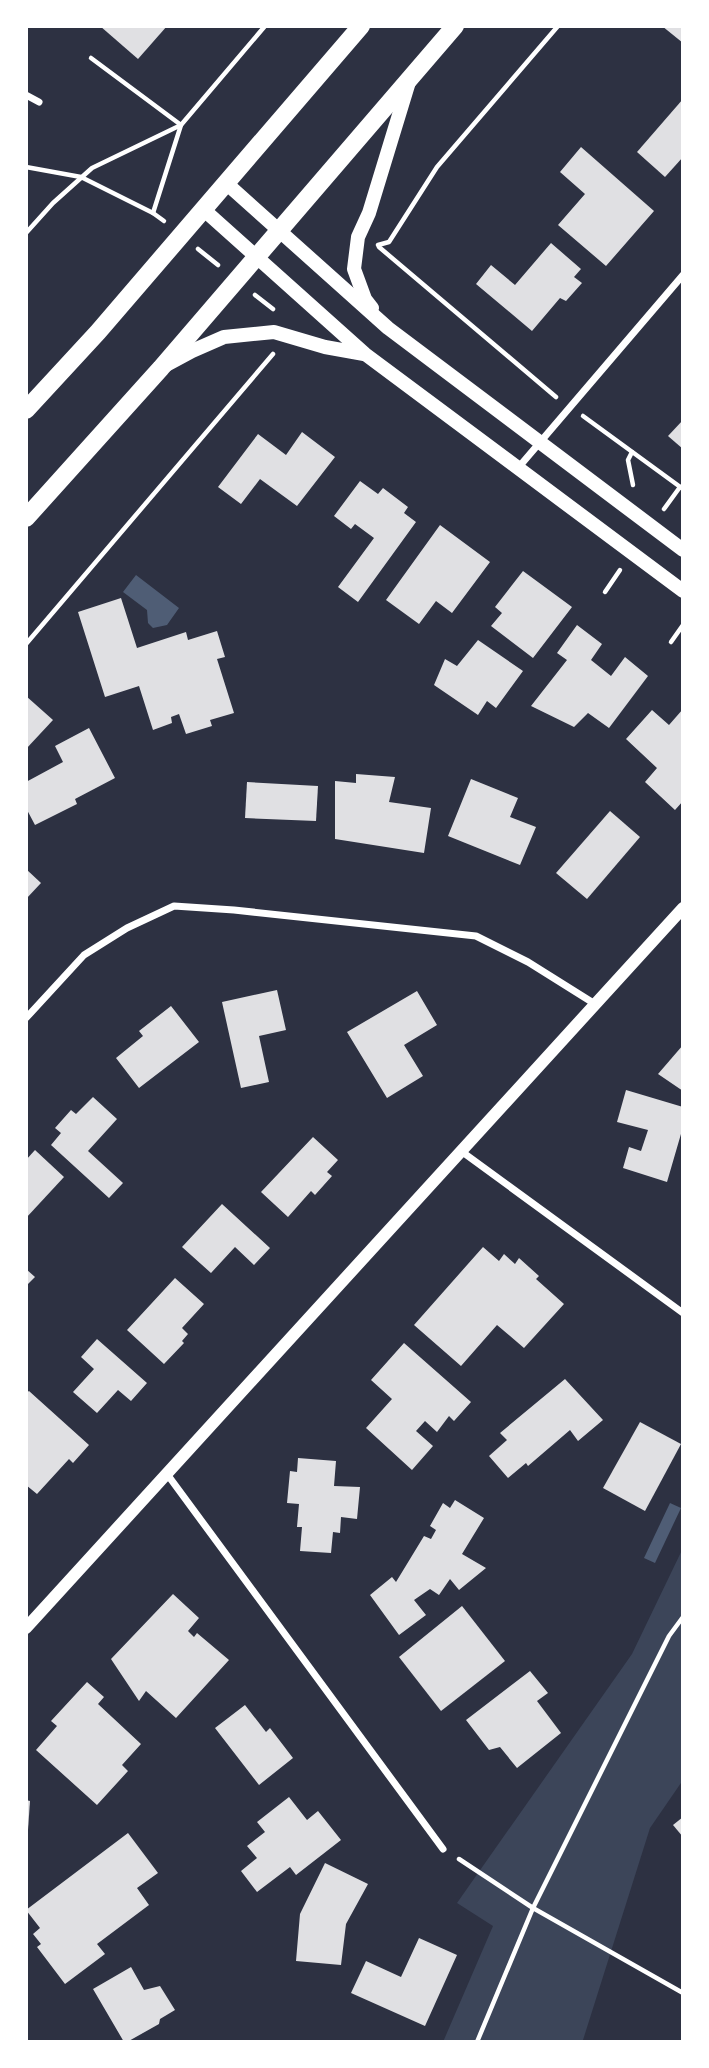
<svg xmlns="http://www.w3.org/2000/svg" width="709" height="2068" font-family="'IBM Plex Serif',serif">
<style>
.green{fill:#3c4559}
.water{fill:#4f5d75}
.building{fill:#e0e0e3}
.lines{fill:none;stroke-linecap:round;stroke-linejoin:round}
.path{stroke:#fff;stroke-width:4.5}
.minor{stroke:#fff;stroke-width:7}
.tertiary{stroke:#fff;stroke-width:12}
.secondary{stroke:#fff;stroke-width:14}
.primary{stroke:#fff;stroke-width:18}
</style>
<rect width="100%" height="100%" fill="#2d3142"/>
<polygon class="green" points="683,1548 683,1780 650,1828 583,2040 582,2042 443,2042 493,1926 457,1903 632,1654"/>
<g class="water">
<polygon points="136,575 179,608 167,625 153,628 148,623 147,610 123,592"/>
<polygon points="670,1503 681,1508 655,1563 644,1558"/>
</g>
<g class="building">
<polygon points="100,26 167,26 138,59"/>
<polygon points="662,26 683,26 683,43"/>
<polygon points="683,99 683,157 665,177 637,152"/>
<polygon points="581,147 654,211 606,266 558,225 585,194 560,172"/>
<polygon points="551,243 581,269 574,277 582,283 566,301 560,298 532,331 476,284 491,265 515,285"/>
<polygon points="683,420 683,449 668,436"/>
<polygon points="302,432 335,457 297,506 260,479 241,504 218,487 258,434 286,455"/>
<polygon points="360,481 378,494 383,488 408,507 404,513 416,522 358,602 338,587 374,538 355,524 351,529 334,516"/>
<polygon points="440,525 490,562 452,613 436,601 419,624 386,600"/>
<polygon points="523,571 572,607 533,658 491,626 502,613 495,607"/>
<polygon points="121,598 137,648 186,632 188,640 217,631 225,657 217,659 234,713 210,720 212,726 186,734 179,714 171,717 172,723 153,730 139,686 105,697 78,612"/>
<polygon points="577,625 602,644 591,660 611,676 625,657 648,676 609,728 588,713 574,727 531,706 567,660 557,653"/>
<polygon points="478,640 523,671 496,708 487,701 478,715 434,685 445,659 457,666"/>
<polygon points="26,696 53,720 26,749"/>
<polygon points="683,709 683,801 675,810 645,782 657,768 626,739 652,710 669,725"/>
<polygon points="89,728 115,778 75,799 77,804 35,825 26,808 26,782 63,762 55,746"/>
<polygon points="356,774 395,777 389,802 431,808 424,853 335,839 335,781 356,783"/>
<polygon points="471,779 518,798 510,817 536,827 520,865 448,836"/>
<polygon points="247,782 318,786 316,821 245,818"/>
<polygon points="610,811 640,837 587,899 556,873"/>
<polygon points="26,869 41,883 26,899"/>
<polygon points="277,990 286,1030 259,1036 269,1082 241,1088 222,1002"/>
<polygon points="417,991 437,1025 404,1045 423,1076 387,1098 347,1032"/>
<polygon points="171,1006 199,1042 139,1088 116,1058 143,1036 139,1031"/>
<polygon points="683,1045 683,1091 658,1074"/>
<polygon points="626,1090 683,1107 683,1127 667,1182 623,1168 629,1147 641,1151 648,1130 617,1122"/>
<polygon points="93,1097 117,1119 88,1151 123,1183 109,1198 51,1145 61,1133 55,1128 71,1110 76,1114"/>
<polygon points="313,1137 338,1160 327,1172 332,1176 315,1195 311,1191 288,1217 261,1192"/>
<polygon points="35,1150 64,1177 26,1218 26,1160"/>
<polygon points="222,1204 270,1248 254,1265 235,1247 211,1273 182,1247"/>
<polygon points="483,1247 499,1261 504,1254 515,1264 519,1258 539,1276 536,1279 564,1304 524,1348 497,1325 461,1366 414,1325"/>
<polygon points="26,1269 35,1277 26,1286"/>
<polygon points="175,1278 204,1304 182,1328 188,1334 182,1341 184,1343 164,1364 127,1330"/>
<polygon points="97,1339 147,1383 131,1401 118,1390 97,1413 73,1392 94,1369 81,1357"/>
<polygon points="404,1343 471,1402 454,1421 449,1416 437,1432 425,1421 416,1431 433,1446 412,1470 366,1428 392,1399 371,1380"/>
<polygon points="565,1379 603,1420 578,1441 570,1430 528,1466 526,1463 508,1478 489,1456 507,1440 500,1433"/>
<polygon points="29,1391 89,1445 73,1463 69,1459 37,1494 26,1485 26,1393"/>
<polygon points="640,1422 681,1444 645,1511 603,1488"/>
<polygon points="298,1458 336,1461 334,1486 360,1487 357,1519 341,1517 340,1533 333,1532 331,1553 300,1551 302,1527 297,1527 299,1504 287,1503 290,1471 297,1472"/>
<polygon points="455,1500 484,1518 462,1554 486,1568 459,1590 450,1579 439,1595 430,1589 414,1600 426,1615 399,1635 370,1595 392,1577 396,1582 424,1536 431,1539 436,1530 430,1526 443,1503 450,1508"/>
<polygon points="173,1594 199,1618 188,1631 194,1637 197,1633 229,1660 176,1718 146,1691 139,1701 111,1659"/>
<polygon points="462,1606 505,1661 441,1711 399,1657"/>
<polygon points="530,1671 548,1693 537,1701 561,1733 517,1768 500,1747 489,1750 466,1720"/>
<polygon points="87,1682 104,1697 98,1704 141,1744 122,1765 128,1771 97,1805 36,1750 57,1726 51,1721"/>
<polygon points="245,1705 266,1732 270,1728 293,1758 259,1785 215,1728"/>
<polygon points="289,1797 307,1820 318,1811 341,1840 296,1875 290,1867 257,1892 241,1871 257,1858 247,1846 265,1832 257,1822"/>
<polygon points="26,1800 30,1801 28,1830 26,1830"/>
<polygon points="683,1817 683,1837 673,1825"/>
<polygon points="128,1833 158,1873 137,1888 149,1905 97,1944 105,1954 65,1984 37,1947 41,1944 33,1934 40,1928 26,1910"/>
<polygon points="325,1863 368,1884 346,1924 341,1965 296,1961 300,1914"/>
<polygon points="419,1938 457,1955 425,2026 351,1993 366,1961 401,1977"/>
<polygon points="131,1967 144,1990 160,1986 175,2010 160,2019 159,2024 127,2042 124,2042 93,1989"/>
</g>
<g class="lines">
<g class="path">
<polyline points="91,58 181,125 153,213"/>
<polyline points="26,167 81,177 153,213 164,221"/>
<polyline points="26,233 53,203 92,168 181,125 265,26"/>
<polyline points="378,245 389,242 437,167 558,26"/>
<polyline points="379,247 556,397"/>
<polyline points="198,249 218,265"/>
<polyline points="255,295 273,309"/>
<polyline points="583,416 683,489"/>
<polyline points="632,452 628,460 633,485"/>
<polyline points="664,509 680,487"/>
<polyline points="605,592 620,570"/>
<polyline points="671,642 683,625"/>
<polyline points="26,644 273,354"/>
<polyline points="459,1859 533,1908 683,1993"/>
<polyline points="477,2042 533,1908 669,1636 683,1617"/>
</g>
<g class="minor">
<polyline points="26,95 39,102"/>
<polyline points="518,468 683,275"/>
<polyline points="26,1018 84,955 127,928 174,906 234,910 476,936 528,962 595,1004"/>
<polyline points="461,1151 683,1313"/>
<polyline points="167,1474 443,1849"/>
</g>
<polyline class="tertiary" points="26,1628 683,908"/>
<g class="secondary">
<polyline points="226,183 388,328 683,550"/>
<polyline points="203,209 365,354 683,591"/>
<polyline points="372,308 365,299 354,269 358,237 369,213 409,82"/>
<polyline points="166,365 192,351 224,337 274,332 325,347 364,354"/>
</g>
<g class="primary">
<polyline points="26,410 98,332 361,26"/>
<polyline points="26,518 161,368 455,26"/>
</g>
</g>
<rect width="709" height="2068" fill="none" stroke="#ffffff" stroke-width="56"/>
</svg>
